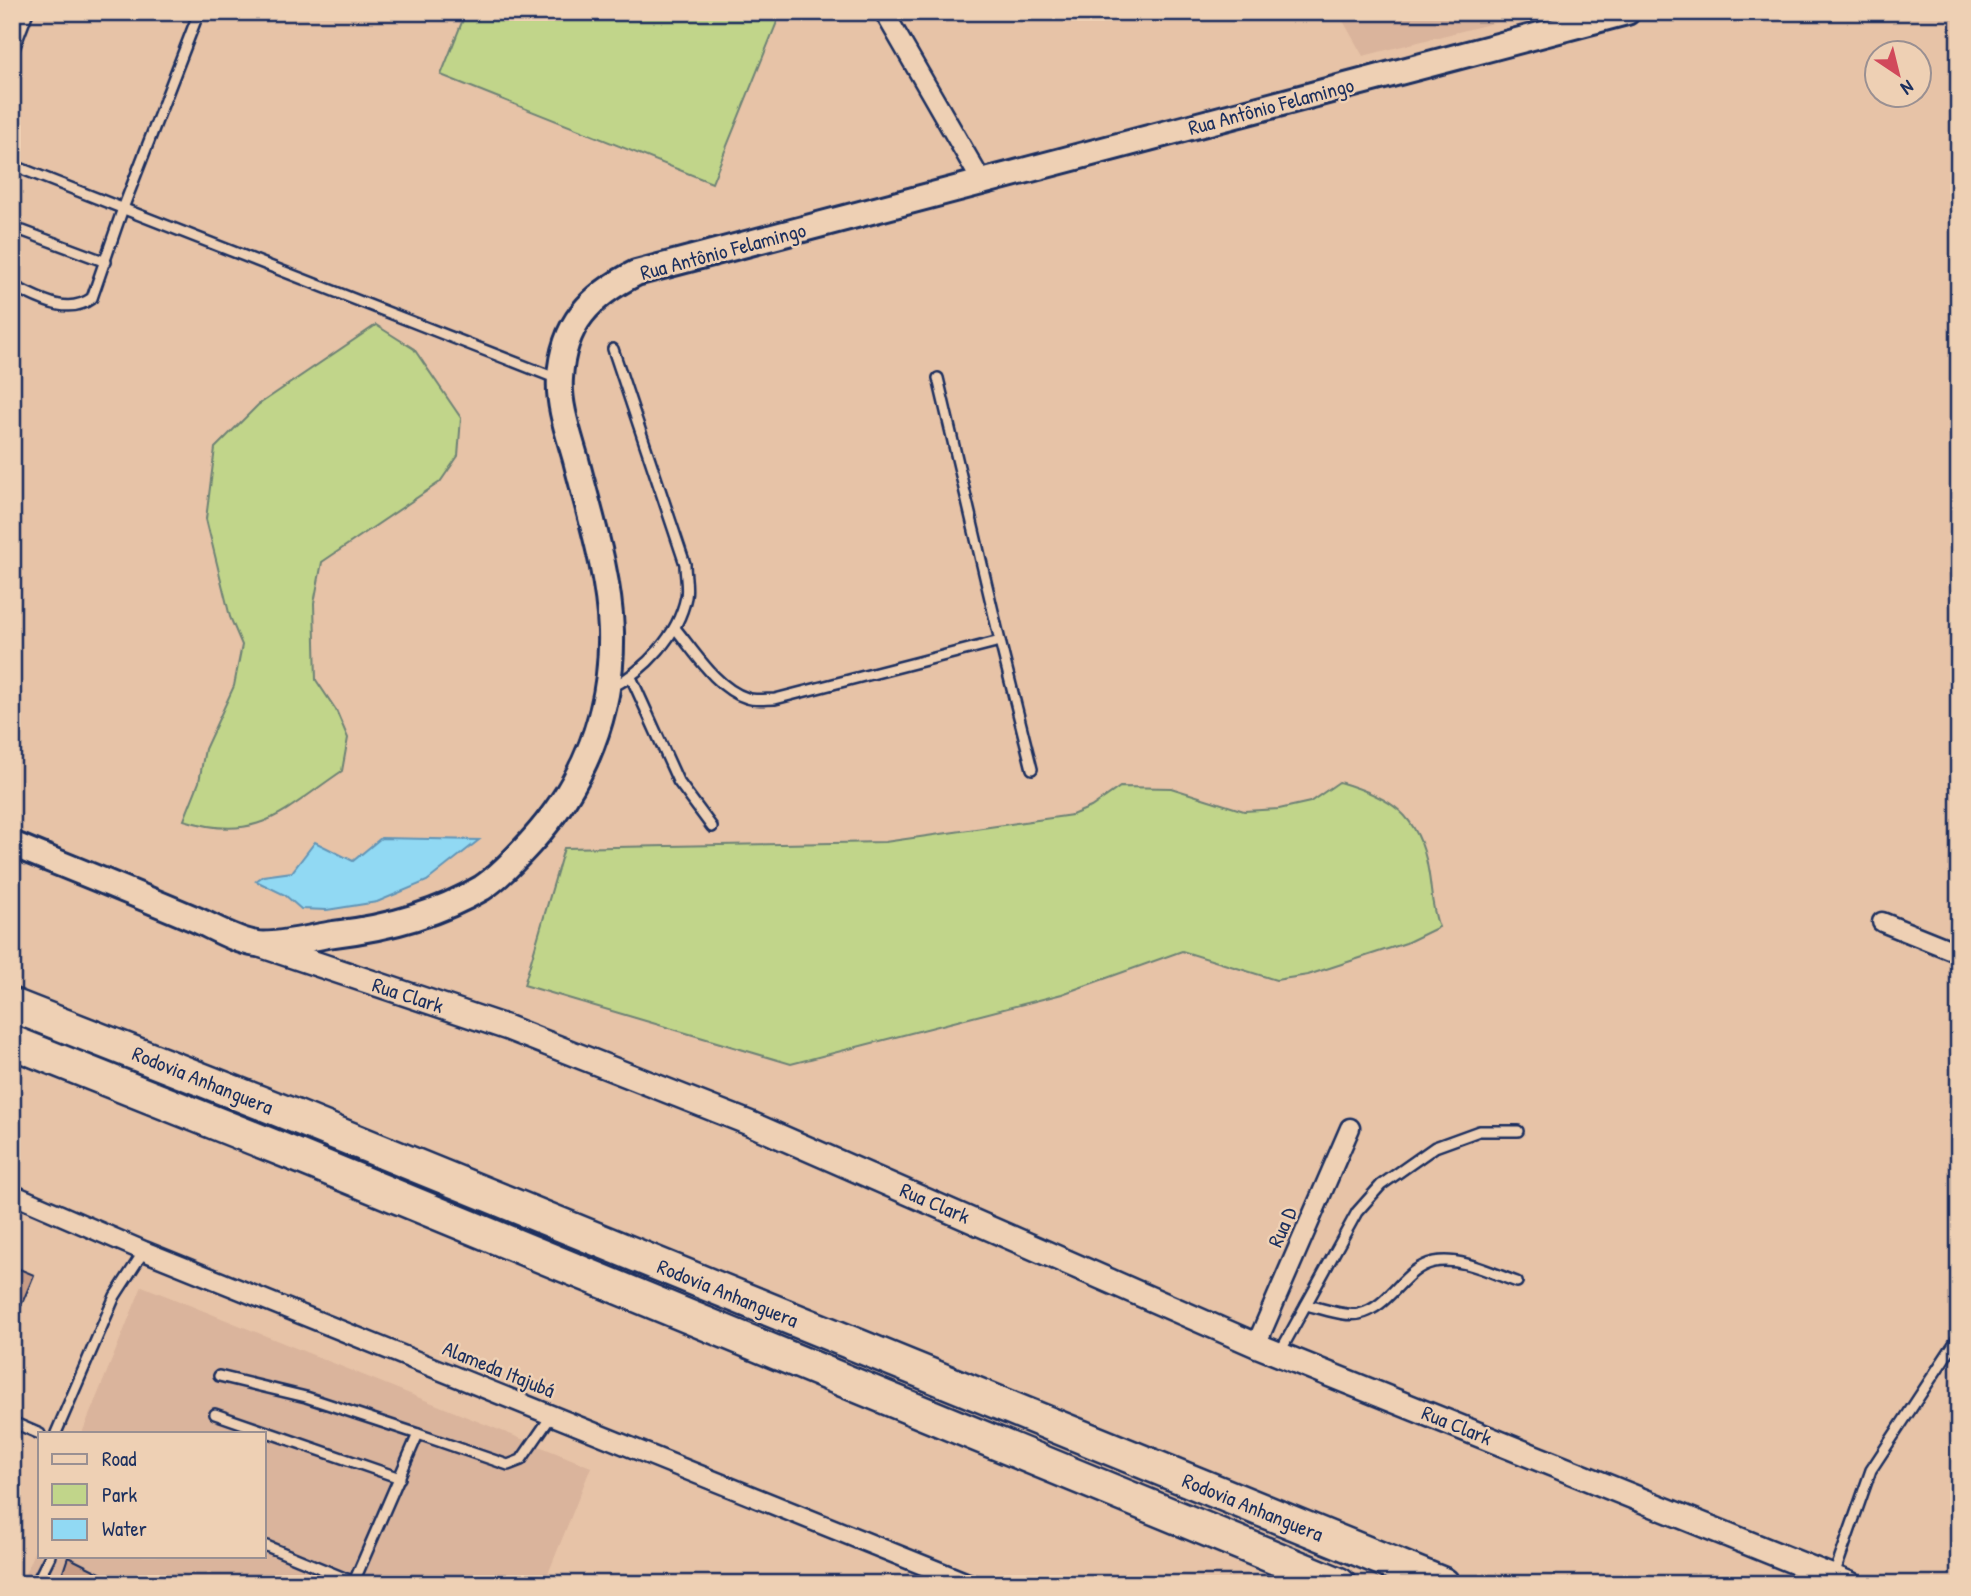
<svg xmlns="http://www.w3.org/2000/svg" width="1971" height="1596" font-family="'Patrick Hand',sans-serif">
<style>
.built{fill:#dab49c}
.green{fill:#c1d58a;stroke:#6e8274;stroke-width:2}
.water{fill:#91d9f3;stroke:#6295b7;stroke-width:2}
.building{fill:#c89c86;stroke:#1b2f5e;stroke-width:2}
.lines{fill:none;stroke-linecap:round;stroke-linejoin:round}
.service-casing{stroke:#1b2f5e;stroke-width:14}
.minor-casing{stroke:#1b2f5e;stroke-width:23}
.tertiary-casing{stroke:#1b2f5e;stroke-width:28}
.secondary-casing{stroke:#1b2f5e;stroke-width:30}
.motorway-casing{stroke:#1b2f5e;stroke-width:37}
.service{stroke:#eed0b4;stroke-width:9}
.minor{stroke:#eed0b4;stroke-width:18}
.tertiary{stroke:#eed0b4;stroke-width:23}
.secondary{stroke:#eed0b4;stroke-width:24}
.motorway{stroke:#eed0b4;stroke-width:32}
.labels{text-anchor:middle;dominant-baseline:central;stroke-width:5;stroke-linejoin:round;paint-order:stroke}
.street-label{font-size:21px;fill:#1b2f5e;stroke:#eed0b4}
</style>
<rect width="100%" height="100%" fill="#e7c3a7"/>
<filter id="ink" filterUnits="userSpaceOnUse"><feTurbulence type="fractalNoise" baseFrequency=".0143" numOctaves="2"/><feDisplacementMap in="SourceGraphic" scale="14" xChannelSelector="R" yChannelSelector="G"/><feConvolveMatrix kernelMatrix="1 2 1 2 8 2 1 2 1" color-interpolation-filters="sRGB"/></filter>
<g filter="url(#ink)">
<g class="built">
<polygon points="1338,12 1537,12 1363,56"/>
<polygon points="142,1286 591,1467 544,1584 21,1584 40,1537 40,1556 264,1556 264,1433 82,1433"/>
</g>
<g class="green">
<polygon points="466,12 781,12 712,183 441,75"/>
<path d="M376 325 414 349 461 418 458 456 440 482 322 562 314 603 316 680 336 710 348 738 342 771C284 810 258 844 184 820L199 782 205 749 234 686 242 645 230 617 206 519 215 448 258 405Z"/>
<path d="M1339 782C1390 797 1419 814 1428 869 1432 890 1431 907 1439 927L1406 943 1308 975 1276 980 1182 951 1062 994 791 1064 524 985 564 848 885 842 1072 815 1091 807 1120 787 1171 788 1244 811 1279 809 1310 802Z"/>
</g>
<polygon class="water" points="381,838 479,840 427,881 377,902 327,910 301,909 285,895 256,881 263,876 292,872 315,842 353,861"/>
<g class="building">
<polygon points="12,1266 34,1275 13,1325 12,1325"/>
<polygon points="68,1557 122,1584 59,1584"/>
</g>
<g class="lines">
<g class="service-casing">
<g id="service">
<polyline points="12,54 28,12"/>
<polyline points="12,165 558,379"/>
<polyline points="23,231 106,262"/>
<path d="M12 286C38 297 66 317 92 298L122 211 199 12"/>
<path d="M675 628C694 651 717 689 747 698 755 701 766 699 775 699L1000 641 938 378"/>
<polyline points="1000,641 1032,769"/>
<polyline points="631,677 678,781 712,827"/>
<path d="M611 688C645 670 678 636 686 597 688 587 685 575 685 564L613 349"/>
<path d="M1306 1305C1322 1308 1344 1317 1359 1314 1391 1307 1403 1268 1434 1262 1462 1257 1491 1273 1517 1282"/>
<polyline points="1280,1352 1357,1212 1381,1185 1435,1147 1479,1131 1518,1131"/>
<polyline points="219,1376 306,1397 418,1434"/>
<polyline points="215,1414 400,1478"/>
<polyline points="12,1422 40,1434"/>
<polyline points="56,1433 115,1296 144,1251"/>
<polyline points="264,1545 354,1582"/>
<polyline points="1834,1575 1871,1470 1959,1336"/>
<polyline points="36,1584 50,1556"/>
<polyline points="353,1584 418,1434 508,1465 521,1460 552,1415"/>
<polyline points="927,1584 933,1568"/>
</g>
</g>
<g class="minor-casing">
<g id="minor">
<polyline points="884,12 982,182"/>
<polyline points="1882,922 1959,953"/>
<polyline points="12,1194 144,1251 970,1584"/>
<polyline points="1256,1345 1350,1128"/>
</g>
</g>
<g class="tertiary-casing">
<polyline id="tertiary" points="260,945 508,1028 749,1123 1256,1345 1850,1584"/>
</g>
<g class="secondary-casing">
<path id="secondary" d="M12 844C71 868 131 892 190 917 210 925 235 941 257 944 276 947 313 937 334 934 386 928 436 915 482 888 500 876 515 859 530 843 584 784 613 712 611 631 609 573 590 516 576 460 569 435 558 405 560 378 563 324 590 296 636 273L1627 12"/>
</g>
<g class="motorway-casing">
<g id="motorway">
<polyline points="12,1005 292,1115 1443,1584"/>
<polyline points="12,1042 298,1156 1339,1584"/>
</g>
</g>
<use href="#service" class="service"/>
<use href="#minor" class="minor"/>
<use href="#tertiary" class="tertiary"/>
<use href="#secondary" class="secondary"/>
<use href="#motorway" class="motorway"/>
</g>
</g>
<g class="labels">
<g class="street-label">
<text transform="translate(1271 106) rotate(-15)">Rua Antônio Felamingo</text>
<text transform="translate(723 251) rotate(-15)">Rua Antônio Felamingo</text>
<text transform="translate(408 995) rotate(18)">Rua Clark</text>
<text transform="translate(203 1080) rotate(22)">Rodovia Anhanguera</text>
<text transform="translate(935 1203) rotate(23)">Rua Clark</text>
<text transform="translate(1282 1227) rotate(-66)">Rua D</text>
<text transform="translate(728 1293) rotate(22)">Rodovia Anhanguera</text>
<text transform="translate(499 1369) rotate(22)">Alameda Itajubá</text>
<text transform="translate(1457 1425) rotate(22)">Rua Clark</text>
<text transform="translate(1253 1507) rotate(22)">Rodovia Anhanguera</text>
</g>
</g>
<rect width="1971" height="1596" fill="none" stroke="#eed0b4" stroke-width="42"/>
<rect x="21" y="21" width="1929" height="1554" fill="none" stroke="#1b2f5e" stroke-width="2.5" filter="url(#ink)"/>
<rect x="38" y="1432" width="228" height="126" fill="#eed0b4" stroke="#9a9092" stroke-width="2"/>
<rect x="52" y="1454" width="35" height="10" fill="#eed0b4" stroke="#9a9092" stroke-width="2"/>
<text x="102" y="1466" font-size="21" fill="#1b2f5e">Road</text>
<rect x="52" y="1484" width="35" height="21" fill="#c1d58a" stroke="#9a9092" stroke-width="2"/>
<text x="102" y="1502" font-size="21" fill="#1b2f5e">Park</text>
<rect x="52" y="1519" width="35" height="21" fill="#91d9f3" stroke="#9a9092" stroke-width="2"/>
<text x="102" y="1536" font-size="21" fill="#1b2f5e">Water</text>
<g transform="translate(1898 74) rotate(145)"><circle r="33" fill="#eed0b4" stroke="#9a9092" stroke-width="2"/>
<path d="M0-5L12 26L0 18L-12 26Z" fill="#d1495b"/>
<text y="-10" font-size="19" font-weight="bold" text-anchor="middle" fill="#1b2f5e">N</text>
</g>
</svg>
